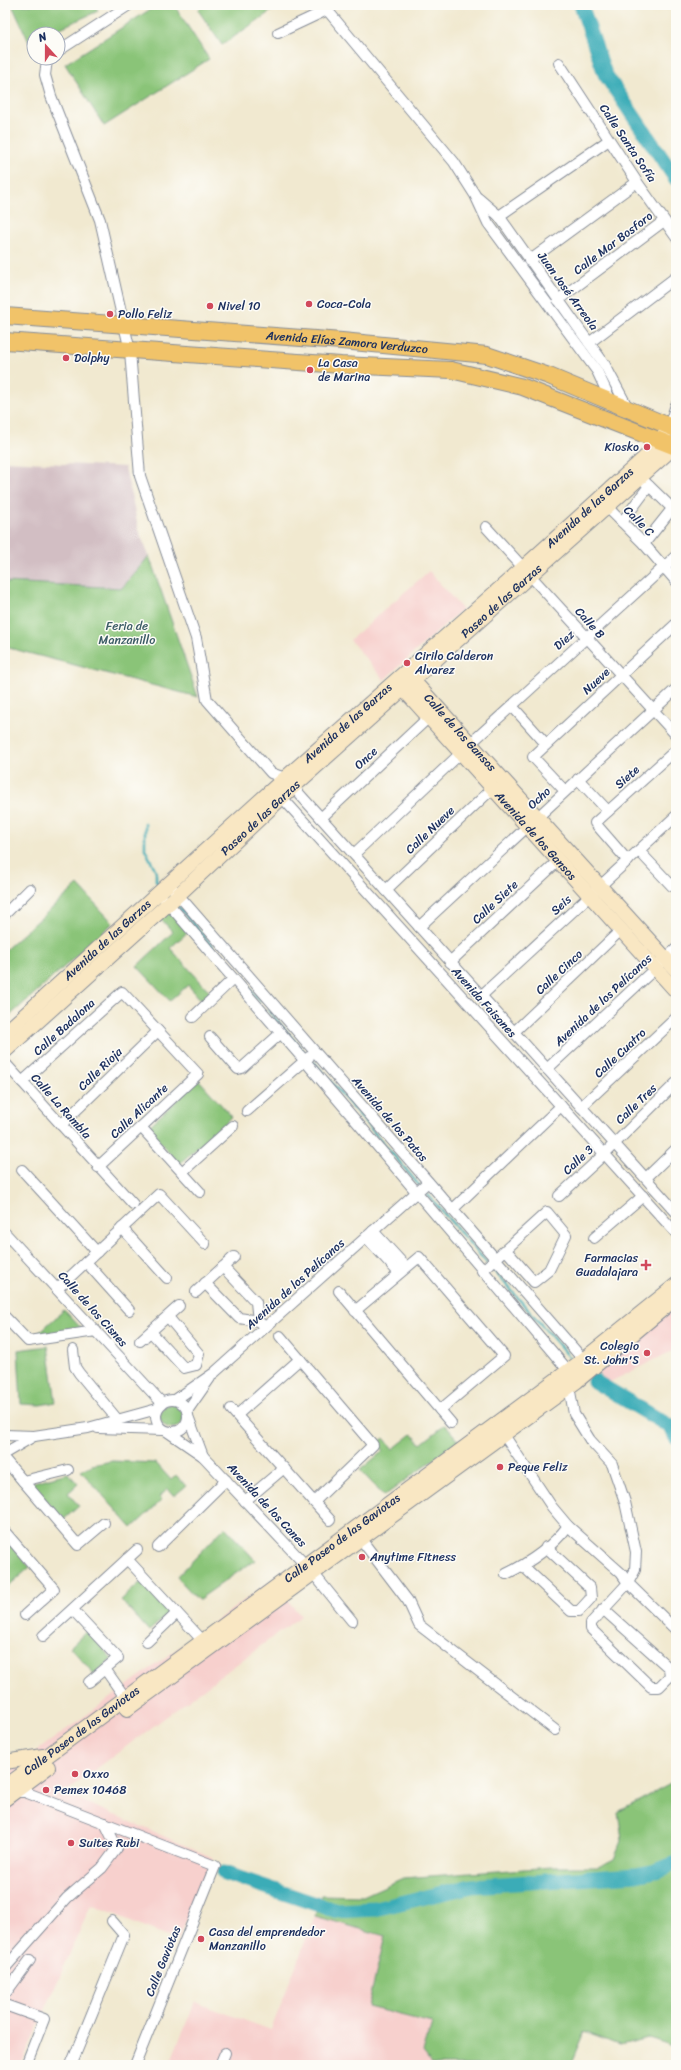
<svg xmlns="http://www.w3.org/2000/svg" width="681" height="2070" font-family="Sriracha,sans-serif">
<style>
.built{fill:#f7d0cd}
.industrial{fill:#d2bec3}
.green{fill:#8ac478;stroke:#527a6b}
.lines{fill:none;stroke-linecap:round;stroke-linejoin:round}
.stream{stroke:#3bacb7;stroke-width:2.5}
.river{stroke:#3bacb7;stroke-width:15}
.street-casing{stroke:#868c97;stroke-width:12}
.secondary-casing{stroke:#868c97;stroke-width:16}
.primary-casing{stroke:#868c97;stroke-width:18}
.street{stroke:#fff;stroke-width:10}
.secondary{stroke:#f9e7c3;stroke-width:14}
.primary{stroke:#f1c369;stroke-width:16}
.poi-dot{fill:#d1495b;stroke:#fdfcf7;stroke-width:1.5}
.labels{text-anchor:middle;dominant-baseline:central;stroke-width:3;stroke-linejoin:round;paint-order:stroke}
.street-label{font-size:12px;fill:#1b2f5e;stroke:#fdfcf7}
.poi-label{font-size:12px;fill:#1b2f5e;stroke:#fdfcf7;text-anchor:start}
.park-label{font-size:12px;fill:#3c5c66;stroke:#fdfcf7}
</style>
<rect width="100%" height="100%" fill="#fdfcf7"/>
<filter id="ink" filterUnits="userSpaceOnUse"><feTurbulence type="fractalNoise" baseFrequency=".025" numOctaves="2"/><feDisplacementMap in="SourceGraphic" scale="8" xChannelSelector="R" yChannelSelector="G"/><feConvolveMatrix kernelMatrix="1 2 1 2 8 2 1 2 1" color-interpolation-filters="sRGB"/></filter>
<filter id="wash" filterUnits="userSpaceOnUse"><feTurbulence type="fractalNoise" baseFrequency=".012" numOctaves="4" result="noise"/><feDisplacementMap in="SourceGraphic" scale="16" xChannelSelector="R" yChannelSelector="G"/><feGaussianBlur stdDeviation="0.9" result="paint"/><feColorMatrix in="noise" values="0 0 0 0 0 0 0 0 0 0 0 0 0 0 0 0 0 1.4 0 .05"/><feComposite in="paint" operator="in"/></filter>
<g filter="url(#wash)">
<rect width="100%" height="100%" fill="#f1e9d0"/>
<g class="built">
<polygon points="429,571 462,609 384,680 350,640"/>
<polygon points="676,1306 676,1349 608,1383 597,1373"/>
<polygon points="271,1581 301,1616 64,1793 214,1858 178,1940 91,1905 21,2065 5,2065 5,1774"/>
<polygon points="315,1916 385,1936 368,2007 432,2023 423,2052 433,2065 169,2065 195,2002 271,2030"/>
</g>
<polygon class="industrial" points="5,461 125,467 139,531 149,556 122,588 5,582"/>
<g class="green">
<polygon points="12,5 95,5 98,11 47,34 34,34 34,40 29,42"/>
<polygon points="157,5 174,5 209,59 104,126 65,64"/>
<polygon points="205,5 280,5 222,45 198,10"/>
<polygon points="149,556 198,697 5,647 5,582 122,588"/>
<polygon points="78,885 113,923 5,1020 5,950"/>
<polygon points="168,909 189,931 170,948 211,993 202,1001 188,985 170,1001 137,966 173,932 159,917"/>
<polygon points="199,1080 232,1117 179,1164 147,1128"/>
<polygon points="64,1310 83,1330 33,1338"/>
<polygon points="48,1346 56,1402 40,1405 21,1404 18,1350"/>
<circle cx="172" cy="1416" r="12"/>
<polygon points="445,1425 459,1441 384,1496 360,1470 383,1451 377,1444 384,1438 393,1449 412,1434 421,1444"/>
<polygon points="112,1461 156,1463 171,1480 176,1475 186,1486 174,1496 168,1489 159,1497 162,1500 132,1528 81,1471 92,1465"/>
<polygon points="68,1473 78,1484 68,1493 79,1506 63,1520 30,1483"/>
<polygon points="225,1527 255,1560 198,1600 177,1577"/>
<polygon points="5,1539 30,1567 5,1589"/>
<polygon points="141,1582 169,1613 149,1631 121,1600"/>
<polygon points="87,1631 112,1659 94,1674 70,1647"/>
<polygon points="676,1781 676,2047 649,2038 620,2045 584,2032 570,2065 433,2065 423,2052 432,2023 368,2007 385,1936 315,1916 321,1895 363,1896 403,1878 552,1867 598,1867 614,1859 622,1840 618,1812"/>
</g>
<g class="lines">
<g class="stream">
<polyline points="145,823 145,849 156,871 156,881 159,884"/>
<polyline points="176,904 213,947"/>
<polyline points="221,956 260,1001"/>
<polyline points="268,1010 304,1052"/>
<polyline points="314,1062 419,1185"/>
<polyline points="428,1195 487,1263"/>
<polyline points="490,1266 573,1361"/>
<polyline points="590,1377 594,1381"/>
</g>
<g class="river">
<polyline points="581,5 605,74 676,179"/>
<polyline points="594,1381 671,1427 676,1438"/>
<polyline points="224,1873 337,1911 375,1909 472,1886 636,1875 656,1871 676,1863"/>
</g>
</g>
</g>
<g filter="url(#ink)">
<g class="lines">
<g class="street-casing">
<g id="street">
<polyline points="323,5 454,162 475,195 488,223 597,371 612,403"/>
<polyline points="278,33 327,10"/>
<polyline points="58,51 129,5"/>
<polyline points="49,58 47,60 45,75 51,96 100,220 130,351 140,476 196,638 207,700 271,773 285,778 676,1212"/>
<polyline points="559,63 637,182 676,237"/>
<polyline points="478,198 499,216 582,333 605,365 629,410"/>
<polyline points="499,216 609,140"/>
<polyline points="529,261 637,182"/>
<polyline points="558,300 664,221"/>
<polyline points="589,343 676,277"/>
<polyline points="669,426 676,405"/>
<polyline points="640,477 676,512"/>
<polyline points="603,503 644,544 676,581"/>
<polyline points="622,522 649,486"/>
<polyline points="486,527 676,735"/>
<polyline points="644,544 676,504"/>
<polyline points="512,706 546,744"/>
<polyline points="470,744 676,556"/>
<polyline points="578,779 608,811"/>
<polyline points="565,791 533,757 676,624"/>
<polyline points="278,793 676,1233"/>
<polyline points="321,818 429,717"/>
<polyline points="639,851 672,886 676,882"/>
<polyline points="354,854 461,753"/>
<polyline points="628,861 595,823 676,750"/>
<polyline points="174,890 588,1365"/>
<polyline points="386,890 493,788"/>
<polyline points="165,900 305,1061 572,1375"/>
<polyline points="5,914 30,889"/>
<polyline points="419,927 676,689"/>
<polyline points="450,962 558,861"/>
<polyline points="481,996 676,816"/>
<polyline points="193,1017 233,979"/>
<polyline points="514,1032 621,930"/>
<polyline points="210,1037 238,1069 242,1068 281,1033"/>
<polyline points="5,1063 133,1204"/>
<polyline points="547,1069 676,949"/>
<polyline points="22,1082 122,992 198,1074 98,1167"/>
<polyline points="581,1107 676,1018"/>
<polyline points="247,1111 309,1057"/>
<polyline points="61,1125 158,1031"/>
<polyline points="141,1127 200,1192"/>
<polyline points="22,1170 97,1252"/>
<polyline points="182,1172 233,1126"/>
<polyline points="646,1178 676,1149"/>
<polyline points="559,1196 599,1159 676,1083"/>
<polyline points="452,1210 561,1106"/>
<polyline points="122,1228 167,1278"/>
<polyline points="373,1231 406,1267"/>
<polyline points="5,1233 162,1403"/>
<polyline points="366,1237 399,1273"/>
<polyline points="594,1238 643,1196"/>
<polyline points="86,1262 129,1310"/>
<polyline points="223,1267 256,1302 258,1321"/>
<polyline points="482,1271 547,1212 566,1235 549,1270 534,1282 506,1250"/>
<polyline points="205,1283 239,1318 258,1321 265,1327"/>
<polyline points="57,1289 159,1194 205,1244"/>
<polyline points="339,1291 451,1423"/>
<polyline points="196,1292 234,1257"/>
<polyline points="355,1311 419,1257 504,1356 440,1410"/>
<polyline points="5,1317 28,1341 96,1331"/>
<polyline points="168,1317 199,1354 196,1365"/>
<polyline points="151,1332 184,1368 196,1365"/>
<polyline points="280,1336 373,1445 314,1502"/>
<polyline points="140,1341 179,1306"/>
<polyline points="73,1350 75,1367 79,1373 117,1419"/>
<polyline points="569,1386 574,1414 590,1440 612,1464 625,1502 636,1552 635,1570 628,1583 591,1623 591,1629 651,1687 659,1687 670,1676 669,1668 603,1609"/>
<circle cx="172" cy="1416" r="16"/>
<polyline points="175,1400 214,1373 428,1182"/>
<polyline points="231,1409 330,1520"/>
<polyline points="187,1411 210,1378"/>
<polyline points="237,1415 300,1359"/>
<polyline points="188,1416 203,1456"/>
<polyline points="98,1428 163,1430"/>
<polyline points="168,1432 203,1456 313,1573 352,1621"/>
<polyline points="5,1435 34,1436"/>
<polyline points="504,1435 552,1507 568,1526 621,1573 628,1583 676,1630"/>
<polyline points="5,1453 34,1436 88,1428 157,1409"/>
<polyline points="5,1460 23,1481 68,1470"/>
<polyline points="23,1481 78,1545 104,1523"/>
<polyline points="245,1501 284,1468"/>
<polyline points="5,1532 54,1589 25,1615"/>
<polyline points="360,1538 408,1601 419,1625 555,1730"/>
<polyline points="158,1547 226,1480"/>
<polyline points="127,1559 203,1641"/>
<polyline points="523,1566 571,1611 579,1611 591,1598 590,1588 546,1547"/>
<path d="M506 1574C529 1563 552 1547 568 1526"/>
<polyline points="73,1610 118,1658 89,1682"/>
<polyline points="43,1636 137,1550"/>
<polyline points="147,1642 177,1613"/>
<polyline points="105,1669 129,1703"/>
<polyline points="16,1792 25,1792 215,1866 135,2065"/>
<polyline points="5,1968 67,1898 102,1868 117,1848 105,1823"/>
<polyline points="5,1994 30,1960"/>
<polyline points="5,2005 44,2019 26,2065"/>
<polyline points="71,2065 124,1935 112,1921"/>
<polyline points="220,2065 225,2053"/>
</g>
</g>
<g class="secondary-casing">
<g id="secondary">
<path id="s1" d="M407 674 676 970"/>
<path id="s2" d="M397 682 676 991"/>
<path id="s3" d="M5 1033 274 788 523 568 662 442 665 433"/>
<path id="s4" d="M5 1051 178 895 293 787 674 447 676 442"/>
<polyline points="127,1709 577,1381 676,1298"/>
<polyline points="5,1762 43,1756"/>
<path id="s5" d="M5 1787 583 1360 676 1285"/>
<polyline points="5,1799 48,1767"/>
</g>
</g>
<g class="primary-casing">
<g id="primary">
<path id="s6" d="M5 316 342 341 487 355 549 376 676 429"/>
<polyline points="5,341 341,365 451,370 523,387 676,447"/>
</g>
</g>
<use href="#street" class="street"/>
<use href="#secondary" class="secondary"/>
<use href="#primary" class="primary"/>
</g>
</g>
<g class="poi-dot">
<circle cx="309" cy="304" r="4"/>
<circle cx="210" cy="306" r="4"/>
<circle cx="110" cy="314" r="4"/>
<circle cx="66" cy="358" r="4"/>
<circle cx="310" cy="370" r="4"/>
<circle cx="647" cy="447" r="4"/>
<circle cx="407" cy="663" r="4"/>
<path d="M644 1259h4v4h4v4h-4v4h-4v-4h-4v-4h4z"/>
<circle cx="647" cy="1353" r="4"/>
<circle cx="500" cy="1467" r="4"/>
<circle cx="362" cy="1557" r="4"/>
<circle cx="75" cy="1774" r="4"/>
<circle cx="46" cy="1790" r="4"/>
<circle cx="71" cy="1843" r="4"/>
<circle cx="201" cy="1939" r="4"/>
</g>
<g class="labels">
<g class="street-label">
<text transform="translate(628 143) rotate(56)">Calle Santa Sofía</text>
<text transform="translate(613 243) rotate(-37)">Calle Mar Bosforo</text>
<text transform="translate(568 291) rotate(54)">Juan José Arreola</text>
<text stroke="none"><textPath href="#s6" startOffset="343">Avenida Elías Zamora Verduzco</textPath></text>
<text stroke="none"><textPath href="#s3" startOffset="786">Avenida de las Garzas</textPath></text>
<text transform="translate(639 521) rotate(45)">Calle C</text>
<text stroke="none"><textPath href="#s4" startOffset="670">Paseo de las Garzas</textPath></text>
<text transform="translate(590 623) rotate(48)">Calle B</text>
<text transform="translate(564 640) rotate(-42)">Diez</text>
<text transform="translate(596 681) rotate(-43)">Nueve</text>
<text stroke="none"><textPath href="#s3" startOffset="462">Avenida de las Garzas</textPath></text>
<text stroke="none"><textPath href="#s1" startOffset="79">Calle de los Gansos</textPath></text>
<text transform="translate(366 758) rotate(-43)">Once</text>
<text transform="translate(627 777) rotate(-42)">Siete</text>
<text transform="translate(539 798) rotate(-43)">Ocho</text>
<text stroke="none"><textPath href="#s4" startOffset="346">Paseo de las Garzas</textPath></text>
<text transform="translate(430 830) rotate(-44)">Calle Nueve</text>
<text stroke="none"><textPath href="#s2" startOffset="207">Avenida de los Gansos</textPath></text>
<text transform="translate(495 902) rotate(-43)">Calle Siete</text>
<text transform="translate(561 905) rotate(-43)">Seis</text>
<text stroke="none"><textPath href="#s3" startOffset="138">Avenida de las Garzas</textPath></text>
<text transform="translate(559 972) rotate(-43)">Calle Cinco</text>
<text transform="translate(603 1000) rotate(-43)">Avenida de los Pelícanos</text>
<text transform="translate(484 1002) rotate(48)">Avenida Faisanes</text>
<text transform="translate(64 1027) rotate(-42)">Calle Badalona</text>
<text transform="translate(620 1053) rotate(-43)">Calle Cuatro</text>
<text transform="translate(100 1069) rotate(-44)">Calle Rioja</text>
<text transform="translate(636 1104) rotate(-44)">Calle Tres</text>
<text transform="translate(61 1106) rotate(48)">Calle La Rambla</text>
<text transform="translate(139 1111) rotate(-43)">Calle Alicante</text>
<text transform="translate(390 1119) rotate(49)">Avenida de los Patos</text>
<text transform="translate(578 1160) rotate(-43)">Calle 3</text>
<text transform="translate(295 1284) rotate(-42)">Avenida de los Pelícanos</text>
<text transform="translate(93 1309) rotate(48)">Calle de los Cisnes</text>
<text transform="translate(267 1505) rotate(47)">Avenida de los Canes</text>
<text stroke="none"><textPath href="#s5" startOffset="419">Calle Paseo de las Gaviotas</textPath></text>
<text stroke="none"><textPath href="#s5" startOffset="95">Calle Paseo de las Gaviotas</textPath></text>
<text transform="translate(163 1961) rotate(-68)">Calle Gaviotas</text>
</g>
<g class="poi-label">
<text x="317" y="304">Coca-Cola</text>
<text x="218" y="306">Nivel 10</text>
<text x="118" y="314">Pollo Feliz</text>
<text x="74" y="358">Dolphy</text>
<text x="318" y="363">La Casa<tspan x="318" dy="14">de Marina</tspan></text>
<text x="639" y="447" text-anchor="end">Kiosko</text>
<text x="415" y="656">Cirilo Calderon<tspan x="415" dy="14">Alvarez</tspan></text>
<text x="638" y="1258" text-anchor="end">Farmacias<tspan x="638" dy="14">Guadalajara</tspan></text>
<text x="639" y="1346" text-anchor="end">Colegio<tspan x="639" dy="14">St. John'S</tspan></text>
<text x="508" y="1467">Peque Feliz</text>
<text x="370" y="1557">Anytime Fitness</text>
<text x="83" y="1774">Oxxo</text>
<text x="54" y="1790">Pemex 10468</text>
<text x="79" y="1843">Suites Rubi</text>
<text x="209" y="1932">Casa del emprendedor<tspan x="209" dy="14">Manzanillo</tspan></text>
</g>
<g class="park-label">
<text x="127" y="626">Feria de<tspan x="127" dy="14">Manzanillo</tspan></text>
</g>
</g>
<rect width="681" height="2070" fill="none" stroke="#fdfcf7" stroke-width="20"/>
<g transform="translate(46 46) rotate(339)"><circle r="19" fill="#fdfcf7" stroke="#a3aaba"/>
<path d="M0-3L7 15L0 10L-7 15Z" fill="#d1495b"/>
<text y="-6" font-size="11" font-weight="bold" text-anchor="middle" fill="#1b2f5e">N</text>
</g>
</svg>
